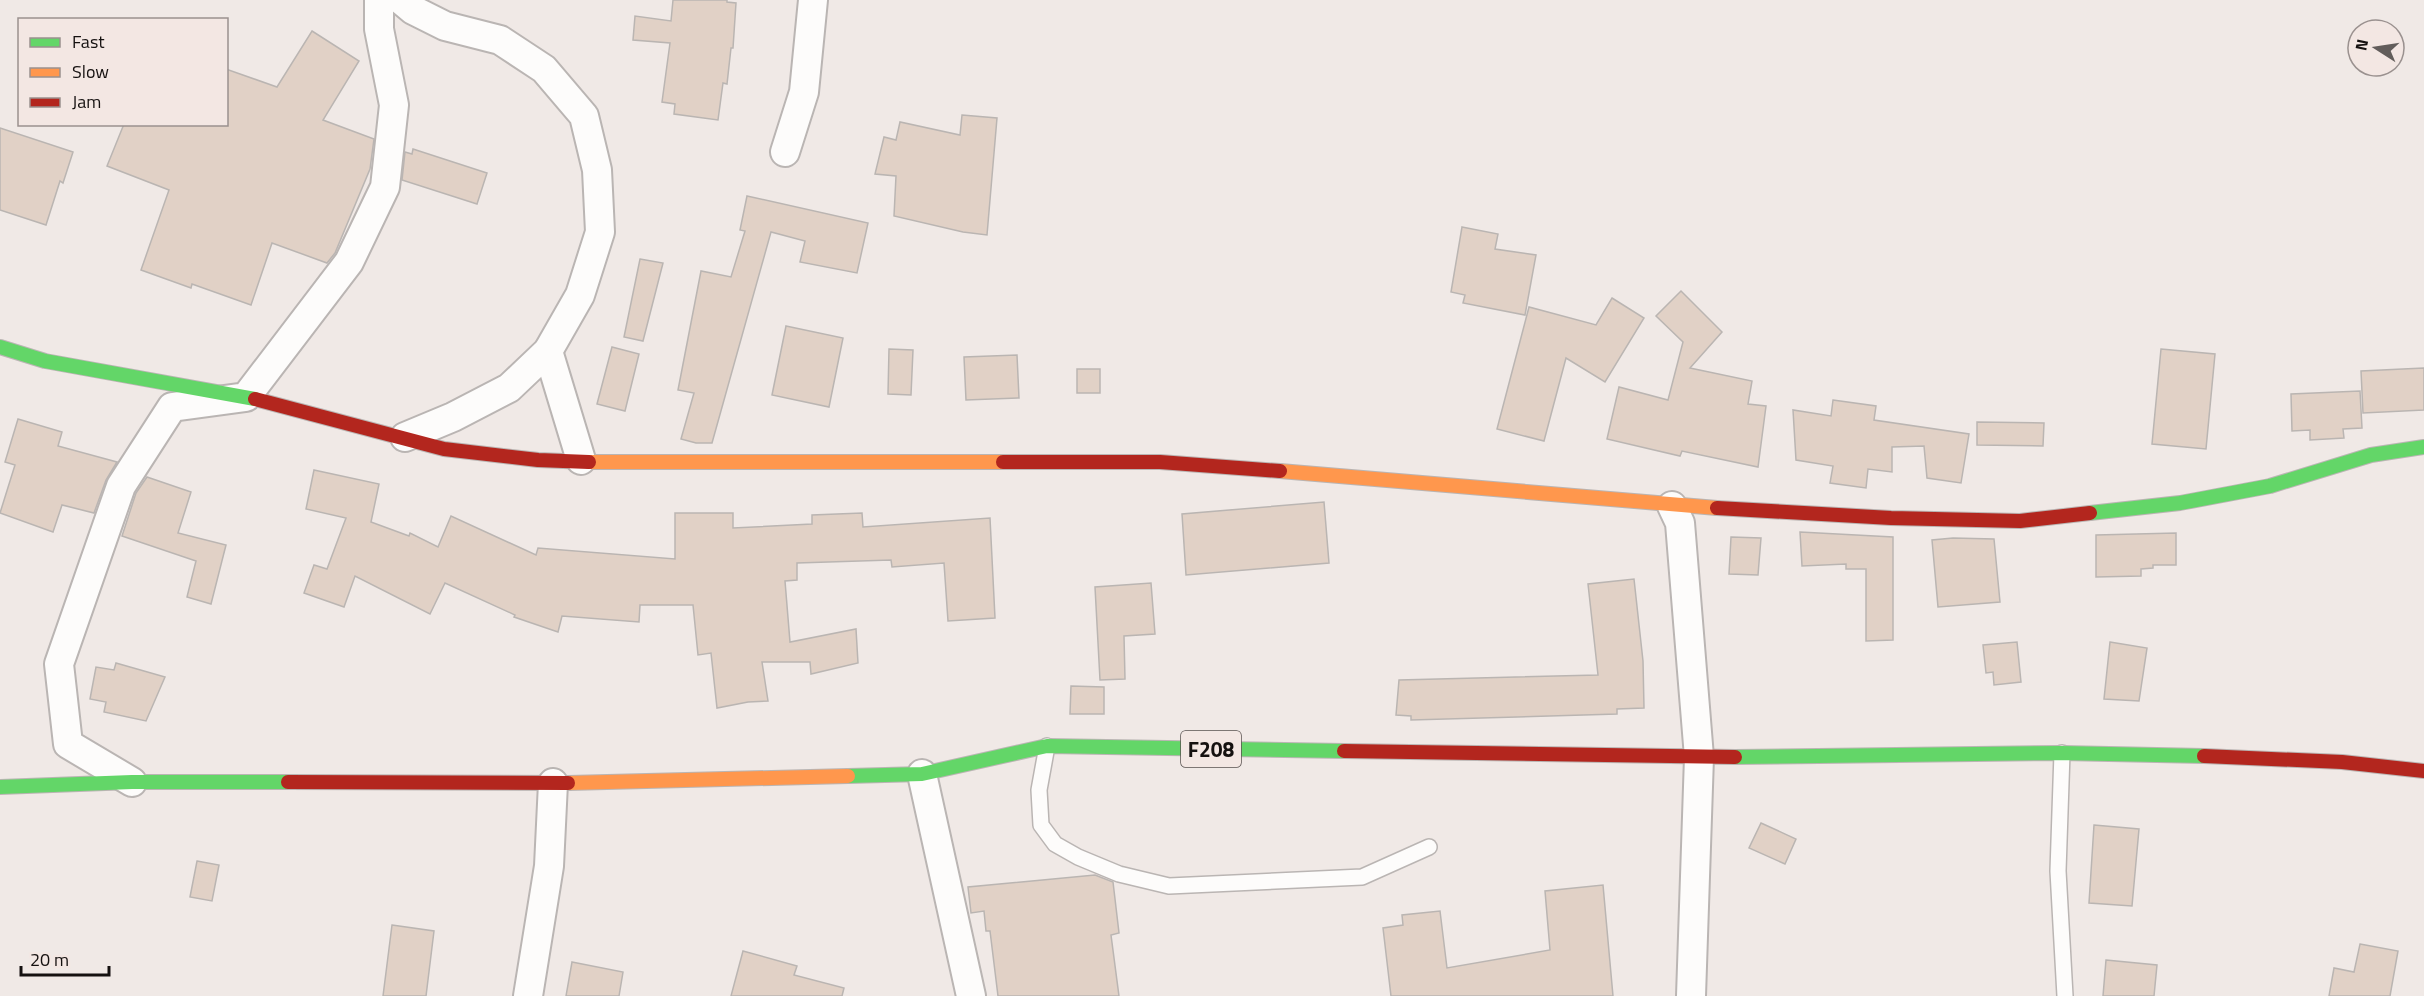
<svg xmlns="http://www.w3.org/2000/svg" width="2424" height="996" font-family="'Titillium Web',sans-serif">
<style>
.building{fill:#e1d1c6;stroke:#bab5b2;stroke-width:1.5}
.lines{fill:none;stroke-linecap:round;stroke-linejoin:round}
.lane-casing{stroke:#bab5b3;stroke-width:18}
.street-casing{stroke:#bab5b3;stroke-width:32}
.fast-casing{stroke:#bab5b3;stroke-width:16}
.slow-casing{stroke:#bab5b3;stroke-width:16}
.jam-casing{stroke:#bab5b3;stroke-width:16}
.lane{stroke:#fdfcfb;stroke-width:15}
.street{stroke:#fdfcfb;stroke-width:28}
.fast{stroke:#63d668;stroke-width:14}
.slow{stroke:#ff974d;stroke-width:14}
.jam{stroke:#b3261e;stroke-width:14}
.labels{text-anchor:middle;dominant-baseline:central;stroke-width:6;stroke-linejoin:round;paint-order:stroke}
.shield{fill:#f3e7e3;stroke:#58514f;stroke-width:1.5}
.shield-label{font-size:21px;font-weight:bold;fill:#151110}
</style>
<rect width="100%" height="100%" fill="#f0e9e6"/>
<g class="building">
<polygon points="673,0 727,0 727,2 736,3 733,48 731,48 727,84 723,83 718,120 674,114 675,104 662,102 670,43 633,40 635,16 671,21"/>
<polygon points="312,31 359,61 323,120 374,139 370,169 335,253 327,263 272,243 251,305 192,284 191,288 141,270 169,190 107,166 124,124 226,124 226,69 277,87"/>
<polygon points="962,115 997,118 987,235 963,232 894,216 896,176 875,174 884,137 896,140 900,122 960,135"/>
<polygon points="0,128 73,152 63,183 60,181 46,225 0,210"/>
<polygon points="413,149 487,173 477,204 402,180 405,152 412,154"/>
<polygon points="747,196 868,223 857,273 800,262 805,241 771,232 712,443 696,443 681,439 694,393 678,390 701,271 731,277 745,231 740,230"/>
<polygon points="1462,227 1498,234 1495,249 1536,255 1525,315 1463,303 1465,295 1451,292"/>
<polygon points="640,259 663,263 643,341 624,337"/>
<polygon points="1681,291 1722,332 1690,368 1752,381 1748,404 1766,406 1758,467 1682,451 1680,456 1607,439 1619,387 1668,400 1683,342 1656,316"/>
<polygon points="1612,298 1644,318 1605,382 1566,358 1544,441 1497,429 1529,307 1596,325"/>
<polygon points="786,326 843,338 829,407 772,395"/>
<polygon points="612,347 639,354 625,411 597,404"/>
<polygon points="889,349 913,350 911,395 888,394"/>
<polygon points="2161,349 2215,354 2206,449 2152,444"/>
<polygon points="1017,355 1019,398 966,400 964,357"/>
<polygon points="2424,368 2424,410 2363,413 2361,371"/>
<rect x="1077" y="369" width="23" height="24"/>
<polygon points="2360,391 2362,428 2343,429 2344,438 2310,440 2310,430 2292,431 2291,394"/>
<polygon points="1833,400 1876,406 1874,420 1969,434 1961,483 1927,478 1924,446 1892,447 1892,472 1868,469 1866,488 1830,483 1833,466 1796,460 1793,410 1831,416"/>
<polygon points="18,419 62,432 58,446 117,462 106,480 94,513 62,505 53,532 0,513 15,465 5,462"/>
<polygon points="1977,422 2044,423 2043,446 1977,445"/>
<polygon points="314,470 379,484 371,522 409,536 410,533 438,547 451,516 536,555 538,548 675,559 675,513 733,513 733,528 812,524 812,515 862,513 863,527 990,518 995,618 948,621 944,563 892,567 891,560 797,563 797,580 785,581 790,642 856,629 858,663 811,674 810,662 762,662 768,701 748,702 717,708 711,653 698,655 693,605 640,605 639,622 562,616 558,632 514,617 515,615 445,583 430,614 355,576 344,607 304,593 314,565 327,569 346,518 306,509"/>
<polygon points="147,477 191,492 178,533 226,545 211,604 187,597 196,561 122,536 136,493"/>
<polygon points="1324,502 1329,563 1186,575 1182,514"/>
<polygon points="1800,532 1893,537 1893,640 1866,641 1866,569 1846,569 1846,564 1802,566"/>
<polygon points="2176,533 2176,565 2153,565 2153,568 2141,569 2141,576 2096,577 2096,535"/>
<polygon points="1731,537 1761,538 1758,575 1729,574"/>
<polygon points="1953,538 1994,539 2000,602 1938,607 1932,540"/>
<polygon points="1634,579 1643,661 1644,708 1617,709 1617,714 1411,720 1411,716 1396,715 1399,680 1598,675 1588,584"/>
<polygon points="1151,583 1155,634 1124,636 1125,679 1100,680 1095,587"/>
<polygon points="2017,642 2021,682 1994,685 1993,672 1986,673 1983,645"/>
<polygon points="2110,642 2147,648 2139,701 2104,699"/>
<polygon points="116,663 165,677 146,721 104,712 106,702 90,699 96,667 114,670"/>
<polygon points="1071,686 1104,687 1104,714 1070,714"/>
<polygon points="1761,823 1796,839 1785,864 1749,848"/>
<polygon points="2094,825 2139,829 2132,906 2089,903"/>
<polygon points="197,861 219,865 212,901 190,897"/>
<polygon points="1095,875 1113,882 1119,933 1111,935 1119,996 998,996 990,931 986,931 984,911 971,913 968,887"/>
<polygon points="1603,885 1613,996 1391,996 1383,928 1403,925 1402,915 1440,911 1447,968 1550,950 1545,891"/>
<polygon points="392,925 434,931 426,996 383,996"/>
<polygon points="2360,944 2398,951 2390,996 2329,996 2334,968 2354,972"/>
<polygon points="743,951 797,966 794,975 844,988 842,996 731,996"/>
<polygon points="2106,960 2157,965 2154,996 2103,996"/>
<polygon points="572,962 623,972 619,996 566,996"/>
</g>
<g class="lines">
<g class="lane-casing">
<g id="lane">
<polyline points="1047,746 1039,790 1041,825 1055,844 1078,857 1119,874 1169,886 1362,877 1429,847"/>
<polyline points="2062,753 2058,871 2065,996"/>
</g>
</g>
<g class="street-casing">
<g id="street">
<polyline points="401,0 413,10 445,26 500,40 544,69 584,116 597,170 600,232 580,295 548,351 509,388 453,417 405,437"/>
<polyline points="785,152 804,92 813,0"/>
<polyline points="548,351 581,460"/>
<polyline points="1672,506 1680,523 1699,757 1691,996"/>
<polyline points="922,774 971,996"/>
<polyline points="132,782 68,744 59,664 121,486 172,407 246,397 349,262 385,187 394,105 379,29 379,0"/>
<polyline points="528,996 549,866 553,783"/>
</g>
</g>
<g class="fast-casing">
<g id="fast">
<polyline points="0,347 45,361 255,399"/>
<polyline points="2090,513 2180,503 2270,486 2371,455 2424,447"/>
<polyline points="1735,757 2062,753 2204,756"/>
<polyline points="848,776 922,774 1047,746 1344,751"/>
<polyline points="0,787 132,782 288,782"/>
</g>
</g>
<g class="slow-casing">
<g id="slow">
<polyline points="589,462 1003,462"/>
<polyline points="1280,471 1717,508"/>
<polyline points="568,783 848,776"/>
</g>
</g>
<g class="jam-casing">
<g id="jam">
<polyline points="255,399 444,449 538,460 589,462"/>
<polyline points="1003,462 1160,462 1280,471"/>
<polyline points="1717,508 1891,518 2020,521 2090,513"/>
<polyline points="1344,751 1735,757"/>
<polyline points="2204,756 2342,762 2424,771"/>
<polyline points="288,782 568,783"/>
</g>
</g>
<use href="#lane" class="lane"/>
<use href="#street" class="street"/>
<use href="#fast" class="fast"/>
<use href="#slow" class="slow"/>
<use href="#jam" class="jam"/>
</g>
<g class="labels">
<rect class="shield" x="1181" y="731" width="60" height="36" rx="4.5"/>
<g class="shield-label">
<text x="1211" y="749">F208</text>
</g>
</g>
<rect x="18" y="18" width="210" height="108" fill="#f3e7e3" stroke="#9a918f" stroke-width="1.5"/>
<rect x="30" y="38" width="30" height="9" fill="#63d668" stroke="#9a918f" stroke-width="1.5"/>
<text x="72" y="48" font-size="18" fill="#151110">Fast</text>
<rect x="30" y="68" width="30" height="9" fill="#ff974d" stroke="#9a918f" stroke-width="1.5"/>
<text x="72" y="78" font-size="18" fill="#151110">Slow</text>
<rect x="30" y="98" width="30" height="9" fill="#b3261e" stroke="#9a918f" stroke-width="1.5"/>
<text x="72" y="108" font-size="18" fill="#151110">Jam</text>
<g transform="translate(2376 48) rotate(282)"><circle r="28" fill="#f3e7e3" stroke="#9a918f" stroke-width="1.5"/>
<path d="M0-4.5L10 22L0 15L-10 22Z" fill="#625d5b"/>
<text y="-9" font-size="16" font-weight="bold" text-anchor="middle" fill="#151110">N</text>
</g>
<path d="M21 966v9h88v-9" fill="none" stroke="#151110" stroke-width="3"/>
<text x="30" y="966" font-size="18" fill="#151110" stroke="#f3e7e3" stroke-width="4.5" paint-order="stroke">20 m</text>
</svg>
